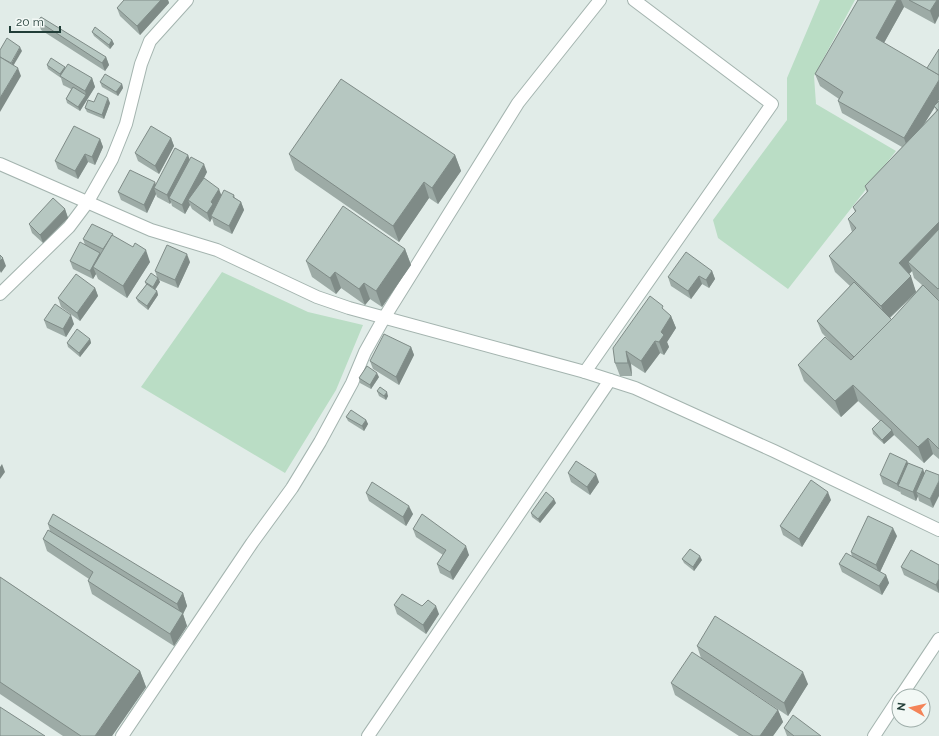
<svg xmlns="http://www.w3.org/2000/svg" width="939" height="736" font-family="Raleway,sans-serif">
<style>
.green{fill:#baddc5}
.lines{fill:none;stroke-linecap:round;stroke-linejoin:round}
.minor-casing{stroke:#a4b4af;stroke-width:14}
.minor{stroke:#fff;stroke-width:12}
.wall{fill:#9daba6;fill-rule:evenodd}
.shaded-wall{fill:#7f8b87}
.building{fill:#b6c7c1;stroke:#7f8b87}
</style>
<rect width="100%" height="100%" fill="#e1ece8"/>
<g class="green">
<polygon points="820,0 855,0 814,76 816,104 896,151 788,289 718,238 713,220 787,120 787,78"/>
<polygon points="222,272 308,312 363,325 336,390 285,473 141,387"/>
</g>
<g class="lines">
<g class="minor-casing">
<g id="minor">
<polyline points="0,164 151,230 217,250 317,297 349,308 585,372 635,388 774,451 939,530"/>
<polyline points="0,294 69,227 87,203 112,159 126,124 141,64 150,41 187,0"/>
<polyline points="585,372 772,104 634,0"/>
<polyline points="901,696 939,639"/>
<polyline points="122,736 252,543 292,488 320,442 352,383 365,352 384,318 518,103 600,0"/>
<polyline points="368,736 610,380"/>
<polyline points="874,736 899,698"/>
</g>
</g>
<use href="#minor" class="minor"/>
</g>
<g class="wall">
<polygon points="124,0 168,0 169,3 140,35 120,16 117,8"/>
<path d="M858 0H939L935 24 904 7 884 43 936 104 939 101V459L933 454 924 463 894 435 884 444 873 434 872 429 880 421 858 401 841 417 804 381 798 365 836 347 822 333 817 321 850 286 835 272 829 256 852 232 848 219 855 212 853 207 867 193 865 186 902 147 842 113 838 101 839 99 820 86 815 74ZM935 107 936 111 924 124ZM912 271 914 278 922 285 916 292 909 274ZM914 295 892 320 890 318Z"/>
<polygon points="38,21 106,57 109,65 105,71 41,30"/>
<polygon points="92,32 112,40 114,44 110,49 94,36"/>
<polygon points="47,65 65,67 65,68 92,78 95,87 80,111 67,103 66,99 71,89 63,85 61,78 48,69"/>
<polygon points="100,82 122,84 123,88 118,96 102,87"/>
<polygon points="110,103 104,119 87,112 85,108"/>
<polygon points="171,138 174,146 159,174 138,161 135,153"/>
<polygon points="100,139 103,147 95,165 88,162 78,179 58,169 55,161"/>
<polygon points="289,154 455,155 461,171 438,204 429,198 399,242 295,170"/>
<polygon points="188,155 189,159 207,172 204,178 222,195 234,195 235,198 241,202 244,210 232,234 214,225 212,218 210,222 192,209 190,205 185,214 172,206 171,202 170,204 157,197 156,194 147,213 121,200 118,192 156,185"/>
<polygon points="65,209 68,218 43,243 32,233 29,224"/>
<polygon points="113,234 113,236 150,262 127,298 98,279 96,274 93,279 73,269 70,261 85,245 83,239"/>
<polygon points="405,249 411,265 382,307 370,299 365,305 341,288 336,294 312,277 306,261"/>
<polygon points="190,262 178,288 159,280 160,282 155,290 157,291 158,295 148,310 138,302 136,298 146,285 145,282 157,277 155,271"/>
<polygon points="712,271 715,279 709,288 702,284 691,299 671,286 668,277"/>
<polygon points="95,288 98,296 80,321 61,307 58,298"/>
<polygon points="665,311 671,316 676,328 667,342 669,347 664,355 660,353 645,373 631,364 632,376 620,376 615,363"/>
<polygon points="44,320 74,324 66,337 47,328"/>
<polygon points="90,339 91,343 80,357 68,347 67,343"/>
<polygon points="411,347 414,355 399,385 373,369 370,361"/>
<polygon points="379,377 371,389 360,383 359,378"/>
<polygon points="377,391 388,396 386,400 379,396"/>
<polygon points="346,417 366,420 368,424 364,431 348,421"/>
<polygon points="907,461 908,463 923,469 933,508 919,501 918,496 916,501 901,494 900,491 900,492 883,484 880,475"/>
<polygon points="568,473 599,482 590,495 571,482"/>
<polygon points="366,493 413,514 406,526 369,501"/>
<polygon points="831,500 802,547 783,535 780,526"/>
<polygon points="556,503 540,523 532,517 531,513"/>
<polygon points="48,524 183,593 187,606 183,614 187,626 174,646 92,594 88,581 89,579 47,551 43,539 50,531"/>
<polygon points="413,529 469,555 453,580 440,573 437,564 443,555 416,537"/>
<polygon points="897,536 880,572 886,575 889,583 882,595 842,572 839,564 852,557 851,552"/>
<polygon points="682,559 702,560 694,571 684,563"/>
<polygon points="939,565 939,593 904,575 901,567"/>
<polygon points="0,577 140,671 146,687 112,736 63,736 0,694"/>
<polygon points="394,605 439,614 426,634 397,614"/>
<polygon points="697,646 808,684 788,716 702,659 778,710 783,722 773,736 739,736 675,695 671,683 701,658"/>
<polygon points="784,728 821,736 787,736"/>
</g>
<g class="shaded-wall">
<polygon points="161,0 168,0 169,3 140,35 137,26"/>
<polygon points="897,0 901,0 904,7 880,50 876,38"/>
<polygon points="937,0 939,0 939,16 935,24 930,11"/>
<polygon points="112,40 114,44 110,49 109,45"/>
<polygon points="20,47 22,51 12,68 11,64"/>
<polygon points="106,57 109,65 105,71 102,63"/>
<polygon points="65,67 66,71 61,77 60,74"/>
<polygon points="18,68 21,76 0,112 0,98"/>
<polygon points="92,78 95,87 80,111 78,107 86,95 85,91"/>
<polygon points="939,80 939,100 908,150 904,138"/>
<polygon points="122,84 123,88 118,96 116,92"/>
<polygon points="108,98 110,103 104,119 102,115"/>
<polygon points="171,138 174,146 159,174 155,166"/>
<polygon points="100,139 103,147 95,165 92,157"/>
<polygon points="85,154 88,162 78,179 75,171"/>
<polygon points="188,155 191,163 169,198 171,202 170,204 167,195"/>
<polygon points="455,155 461,171 438,204 432,188"/>
<polygon points="204,164 207,172 191,202 188,200 190,205 185,214 182,205"/>
<polygon points="155,182 158,190 154,188 156,194 147,213 144,205"/>
<polygon points="424,182 429,198 399,242 393,226"/>
<polygon points="219,189 222,197 211,216 212,218 210,222 207,213 211,202"/>
<polygon points="241,202 244,210 232,234 229,226"/>
<polygon points="65,209 68,218 43,243 40,235"/>
<polygon points="939,222 939,244 908,262 912,271 904,279 899,263"/>
<polygon points="405,249 411,265 382,307 376,291"/>
<polygon points="146,250 150,262 127,298 123,286"/>
<polygon points="100,253 103,261 93,267 96,274 93,279 90,271"/>
<polygon points="187,254 190,262 178,288 175,280"/>
<polygon points="3,258 6,266 1,273 0,271 0,261"/>
<polygon points="712,271 715,279 709,288 706,280"/>
<polygon points="335,272 341,288 336,294 330,278"/>
<polygon points="699,276 702,284 691,299 688,291"/>
<polygon points="911,276 916,292 886,321 881,306"/>
<polygon points="158,278 160,282 154,291 153,287"/>
<polygon points="364,283 370,299 365,305 359,289"/>
<polygon points="95,288 98,296 80,321 77,313"/>
<polygon points="157,291 158,295 148,310 147,306"/>
<polygon points="71,315 74,324 66,337 63,329"/>
<polygon points="671,316 676,328 667,342 669,347 664,355 659,342 661,332"/>
<polygon points="90,339 91,343 80,357 79,353"/>
<polygon points="655,341 660,353 645,373 641,361"/>
<polygon points="411,347 414,355 399,385 396,377"/>
<polygon points="626,351 631,364 632,376 628,363"/>
<polygon points="377,373 379,377 371,389 370,385"/>
<polygon points="853,385 858,401 841,417 835,401"/>
<polygon points="387,392 388,396 386,400 384,396"/>
<polygon points="366,420 368,424 364,431 362,426"/>
<polygon points="892,430 894,435 884,444 882,440"/>
<polygon points="928,438 933,454 924,463 918,447"/>
<polygon points="907,461 910,469 898,486 900,492 897,484"/>
<polygon points="2,464 5,472 0,479 0,467"/>
<polygon points="923,469 926,478 916,492 918,496 916,501 913,492"/>
<polygon points="596,474 599,482 590,495 587,487"/>
<polygon points="939,481 939,496 933,508 930,499"/>
<polygon points="828,492 831,500 802,547 799,539"/>
<polygon points="554,499 556,503 540,523 538,519"/>
<polygon points="409,506 413,514 406,526 403,517"/>
<polygon points="893,528 897,536 879,574 876,565"/>
<polygon points="466,546 469,555 453,580 450,572"/>
<polygon points="700,556 702,560 694,571 693,567"/>
<polygon points="886,575 889,583 882,595 879,586"/>
<polygon points="939,579 939,593 936,585"/>
<polygon points="183,593 187,606 183,614 187,626 174,646 170,634 181,616 177,604"/>
<polygon points="436,606 439,614 426,634 423,625"/>
<polygon points="140,671 146,687 112,736 95,736"/>
<polygon points="803,672 808,684 788,716 784,703"/>
<polygon points="778,710 783,722 773,736 760,736"/>
</g>
<g class="building">
<polygon points="124,0 161,0 137,26 117,8"/>
<polygon points="858,0 897,0 876,38 939,75 939,80 904,138 838,101 843,92 815,74"/>
<polygon points="909,0 937,0 930,11"/>
<polygon points="41,17 106,57 102,63 38,21"/>
<polygon points="95,27 112,40 109,45 92,32"/>
<polygon points="7,38 20,47 11,63 0,57 0,50"/>
<polygon points="939,49 939,75 927,68"/>
<polygon points="0,57 18,68 0,98"/>
<polygon points="51,58 65,67 60,74 47,65"/>
<polygon points="68,64 92,78 85,91 60,76"/>
<polygon points="105,74 122,84 116,92 100,82"/>
<polygon points="341,79 455,155 432,188 424,182 393,226 289,154"/>
<polygon points="73,87 86,95 78,107 66,99"/>
<polygon points="98,93 108,98 102,115 85,108 88,100 94,102"/>
<polygon points="939,101 939,222 899,263 911,276 881,306 829,256 856,228 848,219 856,211 853,207 868,191 865,186 938,110 934,106"/>
<polygon points="74,126 100,139 92,157 85,154 75,171 55,161"/>
<polygon points="151,126 171,138 155,166 135,153"/>
<polygon points="175,148 188,155 167,195 154,188"/>
<polygon points="191,157 204,164 182,205 169,198"/>
<polygon points="130,170 155,182 144,205 118,192"/>
<polygon points="204,178 219,189 211,202 213,204 207,213 188,200"/>
<polygon points="224,190 234,195 233,197 241,202 229,226 211,216"/>
<polygon points="53,198 65,209 40,235 29,224"/>
<polygon points="343,206 405,249 376,291 364,283 359,289 335,272 330,278 306,261"/>
<polygon points="92,224 113,234 103,249 83,239"/>
<polygon points="939,229 939,288 938,289 908,262"/>
<polygon points="112,235 133,247 135,243 146,250 123,286 93,267"/>
<polygon points="80,242 100,253 90,271 70,261"/>
<polygon points="167,245 187,254 175,280 155,271"/>
<polygon points="686,252 712,271 706,280 699,276 688,291 668,277"/>
<polygon points="0,255 3,258 0,261"/>
<polygon points="151,273 158,278 153,287 145,282"/>
<polygon points="76,274 95,288 77,313 58,298"/>
<polygon points="854,282 892,320 854,357 817,321"/>
<polygon points="147,284 157,291 147,306 136,298"/>
<polygon points="923,285 939,301 939,449 928,438 918,447 853,385 835,401 798,365 825,337 851,360 893,318"/>
<polygon points="650,296 663,306 662,308 671,316 661,332 664,335 659,342 655,341 641,361 626,351 628,363 615,363 613,348"/>
<polygon points="55,304 71,315 63,329 44,320"/>
<polygon points="77,329 90,339 79,353 67,343"/>
<polygon points="384,334 411,347 396,377 370,361"/>
<polygon points="367,366 377,373 370,385 359,378"/>
<polygon points="380,387 387,392 384,396 377,391"/>
<polygon points="351,410 366,420 362,426 346,417"/>
<polygon points="881,420 892,430 882,440 872,429"/>
<polygon points="890,453 907,461 897,484 880,475"/>
<polygon points="576,461 596,474 587,487 568,473"/>
<polygon points="908,463 923,469 913,492 898,486"/>
<polygon points="926,470 939,475 939,481 930,499 916,492"/>
<polygon points="811,480 828,492 799,539 780,526"/>
<polygon points="372,482 409,506 403,517 366,493"/>
<polygon points="546,492 554,499 538,519 531,513"/>
<polygon points="53,514 183,593 177,604 48,524"/>
<polygon points="422,514 466,546 450,572 437,564 446,550 413,529"/>
<polygon points="868,516 893,528 876,565 851,552"/>
<polygon points="48,530 183,613 170,634 88,581 93,572 43,539"/>
<polygon points="690,549 700,556 693,567 682,559"/>
<polygon points="911,550 939,565 939,579 936,585 901,567"/>
<polygon points="846,553 886,575 879,586 839,564"/>
<polygon points="0,577 140,671 95,736 81,736 0,682"/>
<polygon points="402,594 422,606 428,600 436,606 423,625 394,605"/>
<polygon points="715,616 803,672 784,703 697,646"/>
<polygon points="692,652 778,710 760,736 753,736 671,683"/>
<polygon points="0,707 45,736 0,736"/>
<polygon points="793,715 821,736 794,736 784,728"/>
</g>
<g transform="translate(911 708) rotate(278)"><circle r="19" fill="#f2f8f5" stroke="#9eada9"/>
<path d="M0-3L7 15L0 10L-7 15Z" fill="#f48458"/>
<text y="-6" font-size="11" font-weight="bold" text-anchor="middle" fill="#213d37">N</text>
</g>
<path d="M10 26v6h50v-6" fill="none" stroke="#213d37" stroke-width="2"/>
<text x="16" y="26" font-size="12" fill="#213d37" stroke="#f2f8f5" stroke-width="3" paint-order="stroke">20 m</text>
</svg>
